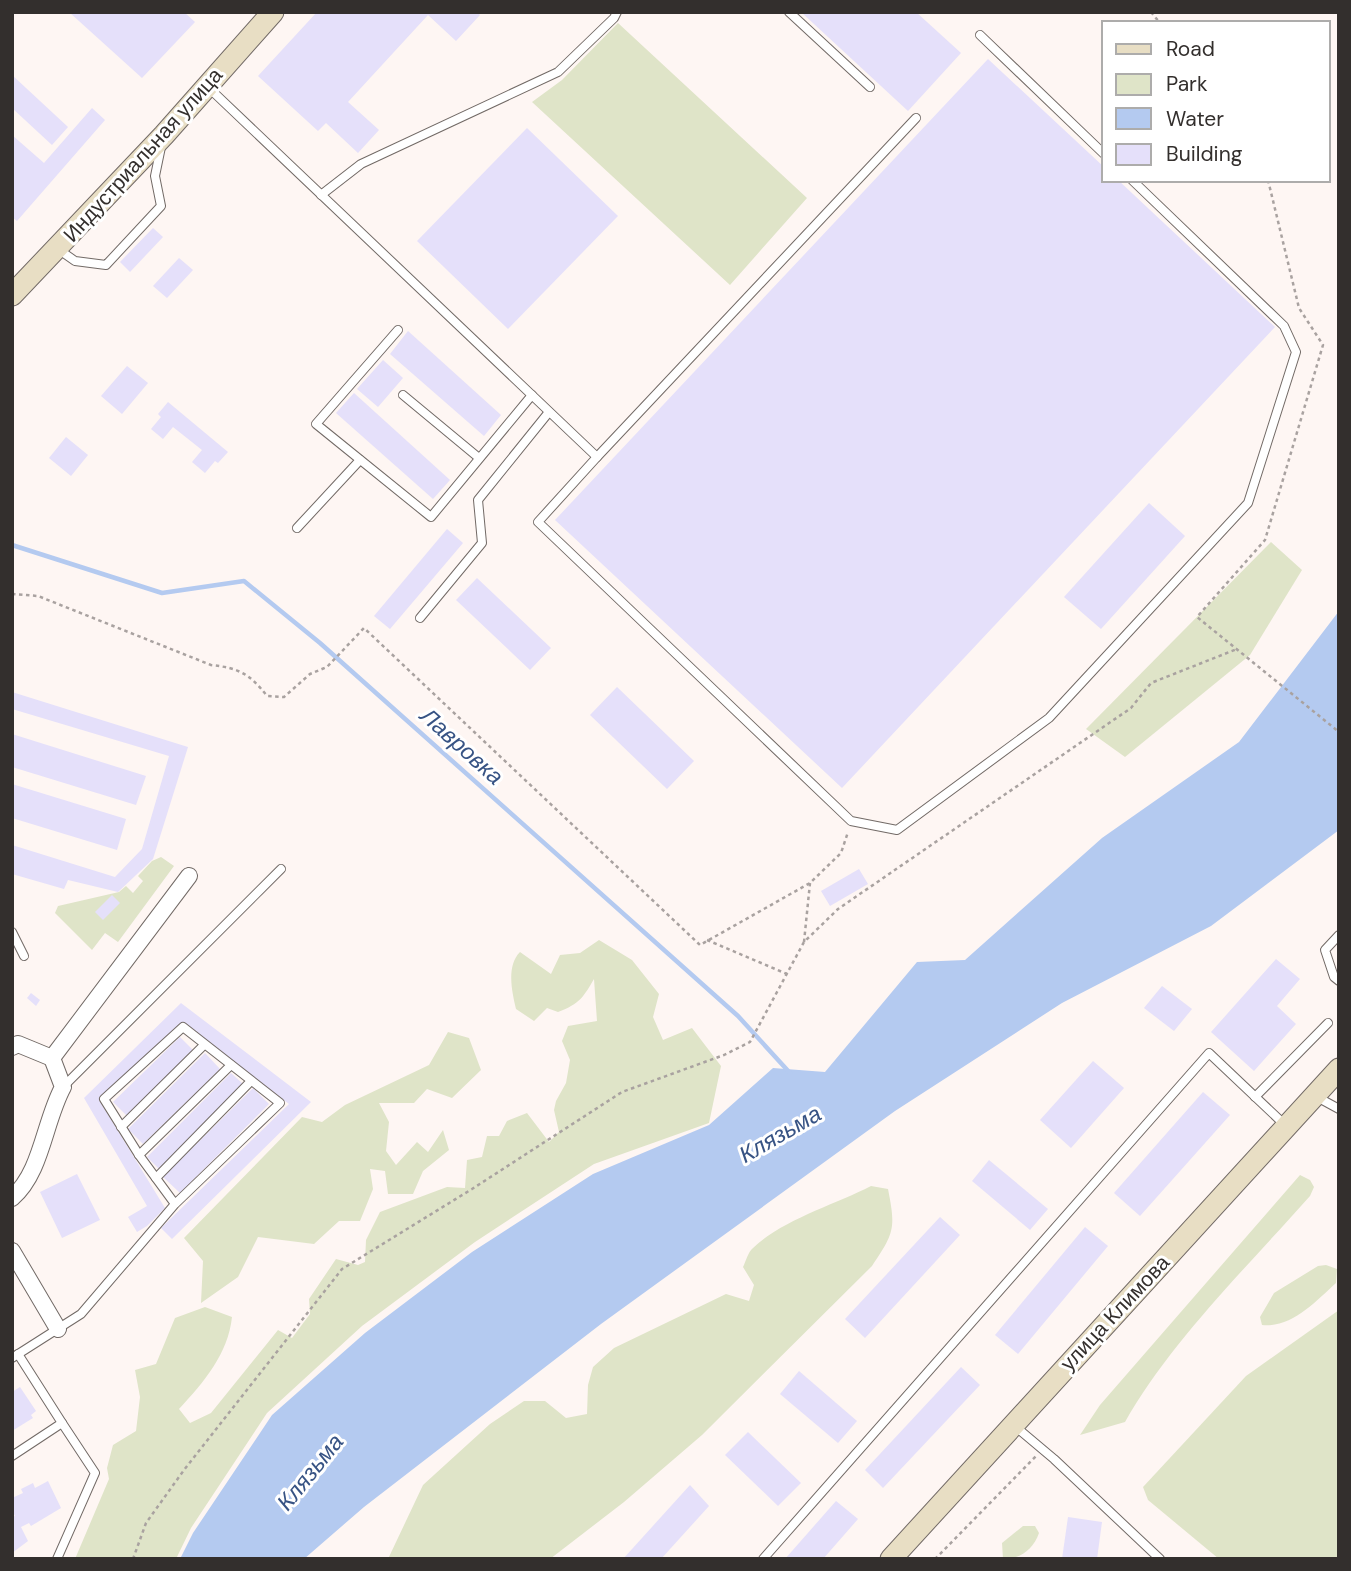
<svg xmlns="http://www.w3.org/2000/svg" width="1351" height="1571" font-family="'DM Sans',sans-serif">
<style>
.green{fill:#dfe4c8}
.water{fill:#b4caf0}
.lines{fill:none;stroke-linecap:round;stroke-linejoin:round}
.stream{stroke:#b4caf0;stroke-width:4.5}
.building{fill:#e5e0fa}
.lane-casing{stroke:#726a66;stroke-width:10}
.street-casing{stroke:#726a66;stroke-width:18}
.secondary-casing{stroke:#726a66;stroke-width:23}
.path{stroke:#a9a2a0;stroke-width:2.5;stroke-dasharray:3.5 3.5;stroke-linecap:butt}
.lane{stroke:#fff;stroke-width:8}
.street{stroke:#fff;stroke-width:16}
.secondary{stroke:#e8dec4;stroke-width:21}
.labels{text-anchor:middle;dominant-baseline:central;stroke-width:6;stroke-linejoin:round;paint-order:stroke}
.street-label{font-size:21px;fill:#332f2d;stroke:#fff}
.water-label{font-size:23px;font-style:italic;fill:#375384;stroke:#fff}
</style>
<rect width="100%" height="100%" fill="#fef6f3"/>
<g class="green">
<polygon points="618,23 807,198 730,285 532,102 562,80"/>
<polygon points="1271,542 1302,570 1250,655 1125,757 1086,729"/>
<polygon points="161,857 174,866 118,942 105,933 92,950 55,913 58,906 119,892 126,886 133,893 143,881 138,876 152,861"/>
<path d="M599 940 632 960 659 994 653 1017 663 1040 692 1028 721 1066 709 1123 594 1164 475 1242 362 1326 267 1413 191 1528 176 1559H75L109 1479 107 1468 113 1445 136 1431 140 1397 135 1370 156 1364 175 1318 205 1307 232 1317C228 1354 204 1382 179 1409L190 1423 211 1413 278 1330 292 1338 310 1314 309 1299 336 1259 358 1265 365 1262 366 1240 380 1212 447 1187 465 1188 467 1160 482 1157 487 1136H499L507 1121 527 1113 549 1142 559 1132 554 1110 556 1101 566 1083 570 1060 562 1041 568 1026 597 1021 594 979C584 996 580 1004 558 1012L547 1008 534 1021 516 1009C512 992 506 966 520 952L551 974 560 955 580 953Z"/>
<polygon points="448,1032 469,1038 481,1070 452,1098 427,1089 414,1103 379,1103 389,1122 386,1151 396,1165 417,1142 428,1152 443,1130 449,1150 423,1171 413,1194 388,1194 385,1171 370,1169 373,1189 360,1221 339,1221 314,1244 258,1237 238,1277 201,1303 203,1261 184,1238 302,1117 322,1122 345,1105 429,1065"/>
<path d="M1300 1175 1310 1180 1314 1187 1310 1196C1249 1265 1170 1342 1125 1422L1080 1435 1100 1405Z"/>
<path d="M871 1186 888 1189C896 1229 894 1233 872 1266L702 1435 624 1502 550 1559H388L423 1485 490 1424 524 1401H545L566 1418 587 1414 588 1385 593 1367 614 1348 726 1294 749 1301 754 1285 743 1267C746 1261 748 1252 753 1248 782 1220 834 1205 871 1186Z"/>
<path d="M1326 1265 1337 1269 1336 1283C1315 1302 1292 1328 1262 1325L1260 1317 1274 1293 1318 1266Z"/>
<polygon points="1339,1310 1339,1559 1219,1559 1148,1500 1143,1487 1246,1376"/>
<path d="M1023 1526H1035L1039 1533C1033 1550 1020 1559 1003 1559L1002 1543Z"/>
</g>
<polygon class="water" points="1339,611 1339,830 1211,926 1062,1003 895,1111 601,1324 364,1507 304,1559 180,1559 193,1533 272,1415 365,1333 472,1252 593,1174 709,1125 773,1068 825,1072 917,962 965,960 1102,838 1239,742"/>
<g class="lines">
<polyline class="stream" points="12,545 162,593 244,581 320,643 738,1016 790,1073"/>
</g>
<g class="building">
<polygon points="69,12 184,12 195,22 142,78"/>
<polygon points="317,12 477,12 480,15 456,41 428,15 348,102 379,130 358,153 326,123 318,131 258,76"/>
<polygon points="801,12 916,12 961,53 908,111"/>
<polygon points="988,59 1104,167 1104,180 1118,180 1275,327 842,788 555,520"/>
<polygon points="12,75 68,127 52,145 12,108"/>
<polygon points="92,108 105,120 17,221 12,217 12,135 44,163"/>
<polygon points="527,128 618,216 508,329 417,241"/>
<polygon points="153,228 163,237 130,272 120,262"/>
<polygon points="179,258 193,270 167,298 153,286"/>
<polygon points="408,331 501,415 484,436 390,354"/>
<polygon points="383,360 403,378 378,407 357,389"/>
<polygon points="127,366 148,383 122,414 101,396"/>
<polygon points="354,393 450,480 433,499 336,413"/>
<polygon points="168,402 228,452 218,463 215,461 205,473 192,462 202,450 173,427 163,439 151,429 161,417 158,414"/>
<polygon points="66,437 88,455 71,476 49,458"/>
<polygon points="1149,503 1185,536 1101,629 1064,597"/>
<polygon points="447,529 463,543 390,629 374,616"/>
<polygon points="477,578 551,648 530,670 456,600"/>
<polygon points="617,687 694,761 667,789 590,715"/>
<polygon points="12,692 188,747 153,859 118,892 68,880 64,889 12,874 12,845 115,877 142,849 169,756 12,709"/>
<polygon points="12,734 146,776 136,805 12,767"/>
<polygon points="12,784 126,819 117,850 12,818"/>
<polygon points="859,869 868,884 830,906 821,891"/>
<polygon points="112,895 120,903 103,920 95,912"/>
<polygon points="1276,959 1300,979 1277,1006 1296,1024 1254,1071 1211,1032"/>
<polygon points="1162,986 1192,1009 1174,1031 1144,1008"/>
<polygon points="31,993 40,1000 36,1006 27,998"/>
<polygon points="181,1003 311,1102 172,1239 161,1228 289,1104 182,1022 99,1100 165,1208 147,1226 137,1232 128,1217 147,1206 84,1098"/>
<polygon points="180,1037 194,1051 127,1116 113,1102"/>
<polygon points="205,1053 220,1069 143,1144 128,1129"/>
<polygon points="1093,1061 1124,1088 1071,1148 1040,1120"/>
<polygon points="231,1073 243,1084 159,1169 147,1157"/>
<polygon points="253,1088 269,1104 180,1193 163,1177"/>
<polygon points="1203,1092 1230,1115 1140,1216 1114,1193"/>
<polygon points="989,1160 1048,1209 1030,1230 972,1181"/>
<polygon points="77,1174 100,1220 62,1238 40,1192"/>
<polygon points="940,1217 960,1235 865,1338 845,1319"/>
<polygon points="1085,1227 1108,1246 1018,1354 995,1335"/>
<polygon points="961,1367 980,1385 883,1488 865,1470"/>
<polygon points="799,1371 857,1421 838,1443 780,1394"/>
<polygon points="20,1387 36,1411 31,1415 33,1418 12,1431 12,1392"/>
<polygon points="748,1432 801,1483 778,1506 725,1455"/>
<polygon points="48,1481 61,1508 31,1526 29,1523 21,1527 28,1541 12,1553 12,1517 15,1516 12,1510 12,1498 23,1493 21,1489 33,1483 35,1488"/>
<polygon points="690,1485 709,1506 661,1559 623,1559"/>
<polygon points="836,1501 858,1519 823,1559 785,1559"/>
<polygon points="1068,1517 1102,1522 1097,1559 1062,1559"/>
</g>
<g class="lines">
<g class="lane-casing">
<g id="lane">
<polyline points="789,12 870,87"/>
<polyline points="980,35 1104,154"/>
<polyline points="209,88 597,457 538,522 851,821 897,830 1049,718 1248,503 1296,352 1284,326 1132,180"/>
<polyline points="321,195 361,164 558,72 614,18 617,12"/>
<polyline points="58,249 75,261 106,265 161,206 155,176 161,147"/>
<polyline points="398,330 316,424 431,517 532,395"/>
<polyline points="403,395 479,458"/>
<polyline points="597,457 916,118"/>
<polyline points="297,528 360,460"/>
<polyline points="420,618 482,543 478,500 549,412"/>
<polyline points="12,932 24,956"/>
<polyline points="1339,935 1325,950 1334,977 1339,981"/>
<polyline points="63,1087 281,869"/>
<polyline points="1255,1097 1328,1023"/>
<polyline points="1317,1097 1339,1109"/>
<polyline points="121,1127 204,1045"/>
<polyline points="139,1155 231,1065"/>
<polyline points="156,1178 251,1081"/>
<polyline points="12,1358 81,1314 175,1204 139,1155 104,1099 183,1027 280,1103 175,1204"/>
<polyline points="1016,1427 1054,1459 1160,1559"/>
<polyline points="12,1456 62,1423 18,1354"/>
<polyline points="57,1559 95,1473 62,1423"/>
<polyline points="763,1559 1209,1053 1286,1126"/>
</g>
</g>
<g class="street-casing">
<g id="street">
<polyline points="12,1047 18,1044 52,1058"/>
<polyline points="52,1058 189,876"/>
<path d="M12 1198C42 1172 44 1122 63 1087L52 1058"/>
<polyline points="12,1251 58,1329"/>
</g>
</g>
<g class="secondary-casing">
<g id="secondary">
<polyline points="12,295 164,135 273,12"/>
<polyline points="891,1559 1339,1069"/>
</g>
</g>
<g class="path">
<polyline points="1151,12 1160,23"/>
<polyline points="1268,180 1299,308 1323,345 1265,540 1197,617 1339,732"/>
<path d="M12 594 38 596 211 665C239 668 250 674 267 696L284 697 310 674 327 667 364 628 700 945 810 883 841 853 848 832"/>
<polyline points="707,940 787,974"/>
<polyline points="804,942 810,883"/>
<polyline points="133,1559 146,1523 184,1470 342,1269 472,1189 622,1092 724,1055 750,1042 804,942 838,909 1131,708 1151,683 1237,649"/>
<polyline points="935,1559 1036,1456"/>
</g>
<use href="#lane" class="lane"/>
<use href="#street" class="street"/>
<use href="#secondary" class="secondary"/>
</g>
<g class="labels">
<g class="street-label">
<text transform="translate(143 155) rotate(-48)">Индустриальная улица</text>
<text transform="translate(1115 1313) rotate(-47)">улица Климова</text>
</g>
<g class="water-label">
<text transform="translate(462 746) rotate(42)">Лавровка</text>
<text transform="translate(780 1134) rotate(-30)">Клязьма</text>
<text transform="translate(310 1472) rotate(-51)">Клязьма</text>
</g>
</g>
<rect width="1351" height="1571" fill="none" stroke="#332f2d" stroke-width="28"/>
<rect x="1102" y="21" width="228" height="161" fill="#ffffff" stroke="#adacab" stroke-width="2"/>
<rect x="1116" y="44" width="35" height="10" fill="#e8dec4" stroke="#adacab" stroke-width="2"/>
<text x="1166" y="56" font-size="21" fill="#332f2d">Road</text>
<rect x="1116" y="74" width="35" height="21" fill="#dfe4c8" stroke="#adacab" stroke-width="2"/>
<text x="1166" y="91" font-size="21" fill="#332f2d">Park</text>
<rect x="1116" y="108" width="35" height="21" fill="#b4caf0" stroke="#adacab" stroke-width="2"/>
<text x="1166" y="126" font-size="21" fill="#332f2d">Water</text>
<rect x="1116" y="144" width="35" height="21" fill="#e5e0fa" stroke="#adacab" stroke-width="2"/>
<text x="1166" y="161" font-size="21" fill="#332f2d">Building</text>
</svg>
